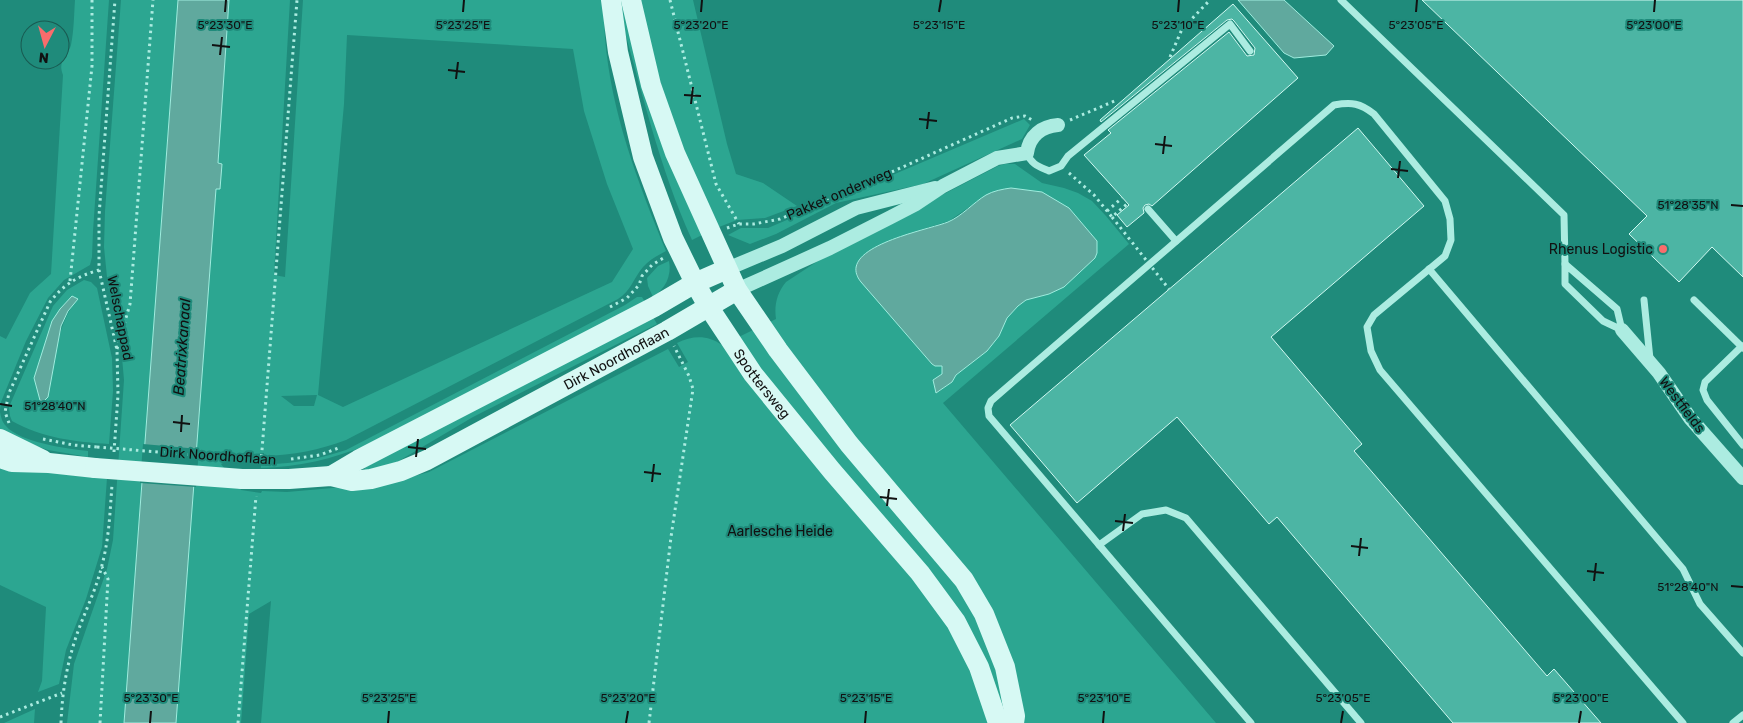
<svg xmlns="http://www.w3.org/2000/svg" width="1743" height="723" font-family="Rubik,sans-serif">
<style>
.green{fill:#2ca691;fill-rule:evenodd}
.water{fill:#60a99e;stroke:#9feddf}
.pier{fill:#1f8b7b}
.building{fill:#4cb5a4;stroke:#d1f9f2}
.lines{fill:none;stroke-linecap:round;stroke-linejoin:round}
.path{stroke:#acece1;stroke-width:3;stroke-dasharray:2.5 4;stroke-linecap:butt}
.lane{stroke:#acece1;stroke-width:7}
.street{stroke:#acece1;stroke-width:14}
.secondary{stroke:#d7f9f4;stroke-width:20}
.path-bridge{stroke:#acece1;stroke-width:3;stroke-dasharray:2.5 4;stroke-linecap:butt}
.secondary-bridge{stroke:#d7f9f4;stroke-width:20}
.ticks{fill:none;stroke:#111;stroke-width:2}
.poi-dot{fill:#fa6c6c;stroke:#1f8b7b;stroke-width:2}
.labels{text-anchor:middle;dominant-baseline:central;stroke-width:4;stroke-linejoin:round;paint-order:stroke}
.street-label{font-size:14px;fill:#111;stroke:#1f8b7b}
.poi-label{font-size:14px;fill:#111;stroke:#1f8b7b;text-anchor:end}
.park-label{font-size:14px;fill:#111;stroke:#1f8b7b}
.water-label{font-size:15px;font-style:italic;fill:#111;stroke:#1f8b7b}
.ticks-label{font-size:12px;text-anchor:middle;fill:#111;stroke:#1f8b7b;stroke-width:4;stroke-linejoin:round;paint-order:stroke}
</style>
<rect width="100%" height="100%" fill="#1f8b7b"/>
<g class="green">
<path d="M75 0H109L93 231 92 257 90 265 64 280 48 298 26 341 1 402 0 410V336L6 339 30 293 51 274 63 75C57 60 68 57 71 45 74 31 74 14 75 0Z"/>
<polygon points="121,0 178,0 124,723 67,723 74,664 107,569 113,540 124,380 121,346 108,287 104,247 105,211"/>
<path d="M229 0H290L274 275 285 277 303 0H605C605 13 604 26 605 38 611 112 638 183 666 251 657 256 649 260 643 267 633 279 631 291 618 299L346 440C320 450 293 455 264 456V453L253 454 245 452 221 464 241 490 261 493 262 491 287 492 389 483 429 472 668 349 679 367 688 362 677 343C693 335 708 335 722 345L776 319C774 305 777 293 786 282L830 253 998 166 1005 164H1015L1042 183 1064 188 1078 193 1092 201 1106 216 1129 244 943 403 1216 723H261L271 601 249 614 241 723H176L216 189H219L221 164 218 163ZM347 35 573 49 584 111 607 184 633 249 612 282 343 407 318 395 344 104ZM988 194 1069 208 1097 241 1049 294 1026 300 1018 306 1007 318 999 336 987 351 956 375 952 382 938 392 933 380 942 374V366H935L932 364 856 275 910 233 949 221ZM317 395 314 406H294L281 396Z"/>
<path d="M618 0H628L704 234 692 240C659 167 642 91 620 15Z"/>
<polygon points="638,0 693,0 727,144 736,174 763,183 797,206 765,218 737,220 719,227 674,134"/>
<polygon points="1024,119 1030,125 1022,139 923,184 836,203 776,234 750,244 728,235 741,228 768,228"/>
<path d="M669 261C672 276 665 289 653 297L648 286 647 278 658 266Z"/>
<path d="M84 280 91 282 97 288 112 358 113 391 109 444C76 442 42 438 12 421L10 416 9 407 53 306 67 290ZM72 296 77 299C56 326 54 364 48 397L60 309Z"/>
<path d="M637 297H642L645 302 367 445C333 459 298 467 261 468V464C291 465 318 459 346 450L625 305Z"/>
<polygon points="653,317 657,324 473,417 397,462 365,471 364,465"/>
<path d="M0 412C1 417 2 422 6 426 19 442 68 449 88 451V457L48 450 0 434Z"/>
<path d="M0 463C36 471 70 476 107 478L102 547 86 599 66 650 59 684 38 692 42 681 46 607 0 585Z"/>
<polygon points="35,709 34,723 4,723"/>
</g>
<g class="water">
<polygon points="178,0 229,0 218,163 222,164 220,189 216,189 176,723 124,723"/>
<polygon points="1238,0 1284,0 1334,46 1326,55 1294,58 1284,53"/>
<path d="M1011 188 1042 192 1069 208 1097 241V253L1095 258 1064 287 1049 294 1026 300 1018 306 1007 318 999 336 987 351 956 375 952 382 936 393 933 380 942 374V366H935L932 364 861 282C833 247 928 230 948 222 962 216 973 203 986 195 993 191 1003 189 1011 188Z"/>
<polygon points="72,296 78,299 68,311 61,326 48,397 41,404 34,378 52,321 60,309"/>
</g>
<polygon class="pier" points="143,444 199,449 196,487 140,483"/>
<g class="building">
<polygon points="1422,0 1743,0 1743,277 1712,247 1679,282 1629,234 1647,216"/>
<polygon points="1233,4 1298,78 1152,206 1149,204 1145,205 1143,208 1144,213 1127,227 1117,215 1129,205 1084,155 1111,133 1108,130 1229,32 1247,56 1254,55 1255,48 1234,21 1232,19 1227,20 1101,122 1100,120"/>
<polygon points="1358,128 1424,206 1271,337 1362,444 1354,451 1391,494 1547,676 1554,669 1601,723 1453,723 1277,517 1269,524 1177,417 1077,503 1010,425"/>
</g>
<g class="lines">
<g class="path">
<polyline points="670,0 716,184 739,224"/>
<polyline points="1170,57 1182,29 1210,0"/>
<polyline points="1070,120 1117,100"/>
<polyline points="1069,173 1094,195 1112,217 1127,204"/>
<polyline points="1107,211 1122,198"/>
<polyline points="727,228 739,224 754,224 780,219 887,174 1012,118 1025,116 1032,120"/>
<polyline points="70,281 92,66 92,0"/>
<polyline points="610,307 627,298 639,285 642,276 652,265 665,257"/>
<polyline points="117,349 130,304 153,0"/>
<path d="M9 423 5 412 9 393 50 302C64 284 78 276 99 270"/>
<polyline points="43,439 73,445 97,447"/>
<polyline points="114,452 118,395 117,350 99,270 99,216 115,0"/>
<polyline points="244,459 255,459"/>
<polyline points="291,459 320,455 341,447"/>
<polyline points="261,463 297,0"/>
<polyline points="0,717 62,693"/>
<path d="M61 723C62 695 66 668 75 640 83 615 96 591 102 565 109 539 110 512 112 485"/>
<polyline points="100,723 108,579 102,567"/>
<polyline points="238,723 256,496"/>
<polyline points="649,723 671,537 693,389 689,376 674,346"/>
</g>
<g class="lane">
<polyline points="1341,0 1564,215 1565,264"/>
<path d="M1027 153C1031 164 1038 166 1049 171L1061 166 1068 156 1230 24 1250 51"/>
<polyline points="1148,209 1176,241"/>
<polygon points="1565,264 1617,309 1622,330 1603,321 1565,284"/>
<polyline points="1429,269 1683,569 1700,604 1743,653"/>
<polyline points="1644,300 1650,359"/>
<polyline points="1694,300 1743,348"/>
<polyline points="1742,346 1705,382 1703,390 1707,400 1743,445"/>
<polyline points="1099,545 1142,514 1166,510 1186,518 1361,723"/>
<path d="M1251 723 989 416 988 408 991 401 1334 105C1352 102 1360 103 1374 114L1445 201 1450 219 1451 240 1445 256 1374 315 1367 327 1371 351 1380 370 1683 723"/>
<polyline points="1733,723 1743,715"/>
</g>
<g class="street">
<polyline points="727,269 782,246 856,208 935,188"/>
<path d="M737 290 830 248 891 217 916 204 943 186 997 158 1027 153C1029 136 1042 126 1058 125"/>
<polyline points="1622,330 1659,373 1690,418 1743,478"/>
</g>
<g class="secondary">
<path id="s1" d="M611 0 618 52 643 157 673 238 695 283 708 306 753 374 832 471 920 573 956 622 979 667 998 723"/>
<polyline points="631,0 651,85 675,153 737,290 778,350 849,444 964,580 984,614 1005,667 1015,716 1014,723"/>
<polyline points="0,439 43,460"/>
<polyline points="0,458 12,462 49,463 95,468"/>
<polyline points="331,476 358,460 654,307 695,283 727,269"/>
<path id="s2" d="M242 479H289L331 476 352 481 371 479 401 471 427 460 667 331 737 290"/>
</g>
<g class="path-bridge">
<polyline points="1112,217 1169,289"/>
<polyline points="97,447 244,459"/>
</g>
<polyline class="secondary-bridge" points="95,468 242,479"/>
</g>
<path class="ticks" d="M225 12 226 0M463 12 464 0M701 12 702 0M939 12 941 0M1178 12 1179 0M1416 12 1417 0M1654 12 1655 0M212 45 230 47M220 55 222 37M448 70 465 72M456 79 458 62M684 95 701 96M691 104 693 87M919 119 937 121M927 129 929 112M1155 144 1172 146M1163 154 1165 136M1391 169 1408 171M1398 178 1400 161M1731 205 1743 206M0 404 12 406M173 422 190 424M181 432 182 415M408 447 426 449M416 457 418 439M644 472 661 474M652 482 654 464M880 497 897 499M887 506 889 489M1115 521 1133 523M1123 531 1125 514M1351 546 1368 548M1359 556 1361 538M1587 571 1604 573M1594 581 1596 563M1731 586 1743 587M150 723 151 711M388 723 389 711M626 723 628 711M865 723 866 711M1103 723 1104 711M1341 723 1343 711M1579 723 1581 711"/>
<circle class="poi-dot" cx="1663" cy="249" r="5"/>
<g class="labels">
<g class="street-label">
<text transform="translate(839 194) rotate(-23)">Pakket onderweg</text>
<text transform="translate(120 318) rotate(79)">Welschappad</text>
<text stroke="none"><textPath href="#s2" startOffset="404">Dirk Noordhoflaan</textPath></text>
<text stroke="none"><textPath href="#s1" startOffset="418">Spottersweg</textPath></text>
<text transform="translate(1682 405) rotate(53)">Westfields</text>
<text transform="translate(218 456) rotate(4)">Dirk Noordhoflaan</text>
</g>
<g class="poi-label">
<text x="1653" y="249">Rhenus Logistic</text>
</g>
<g class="park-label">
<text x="780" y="531">Aarlesche Heide</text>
</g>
<g class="water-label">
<text transform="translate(182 347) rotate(-86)">Beatrixkanaal</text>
</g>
</g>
<g class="ticks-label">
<text x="225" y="29">5°23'30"E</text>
<text x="463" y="29">5°23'25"E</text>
<text x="701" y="29">5°23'20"E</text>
<text x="939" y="29">5°23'15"E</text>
<text x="1178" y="29">5°23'10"E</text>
<text x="1416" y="29">5°23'05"E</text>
<text x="1654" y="29">5°23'00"E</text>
<text x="1688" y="209">51°28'35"N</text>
<text x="55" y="410">51°28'40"N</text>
<text x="1688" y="591">51°28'40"N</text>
<text x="151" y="702">5°23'30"E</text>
<text x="389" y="702">5°23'25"E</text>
<text x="628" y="702">5°23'20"E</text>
<text x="866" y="702">5°23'15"E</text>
<text x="1104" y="702">5°23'10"E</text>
<text x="1343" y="702">5°23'05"E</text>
<text x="1581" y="702">5°23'00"E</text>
</g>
<g transform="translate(45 45) rotate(186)"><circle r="24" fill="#1f8b7b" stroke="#195a51"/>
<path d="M0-4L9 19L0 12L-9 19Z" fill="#fa6c6c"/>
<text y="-8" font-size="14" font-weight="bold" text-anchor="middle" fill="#111111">N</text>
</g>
</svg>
